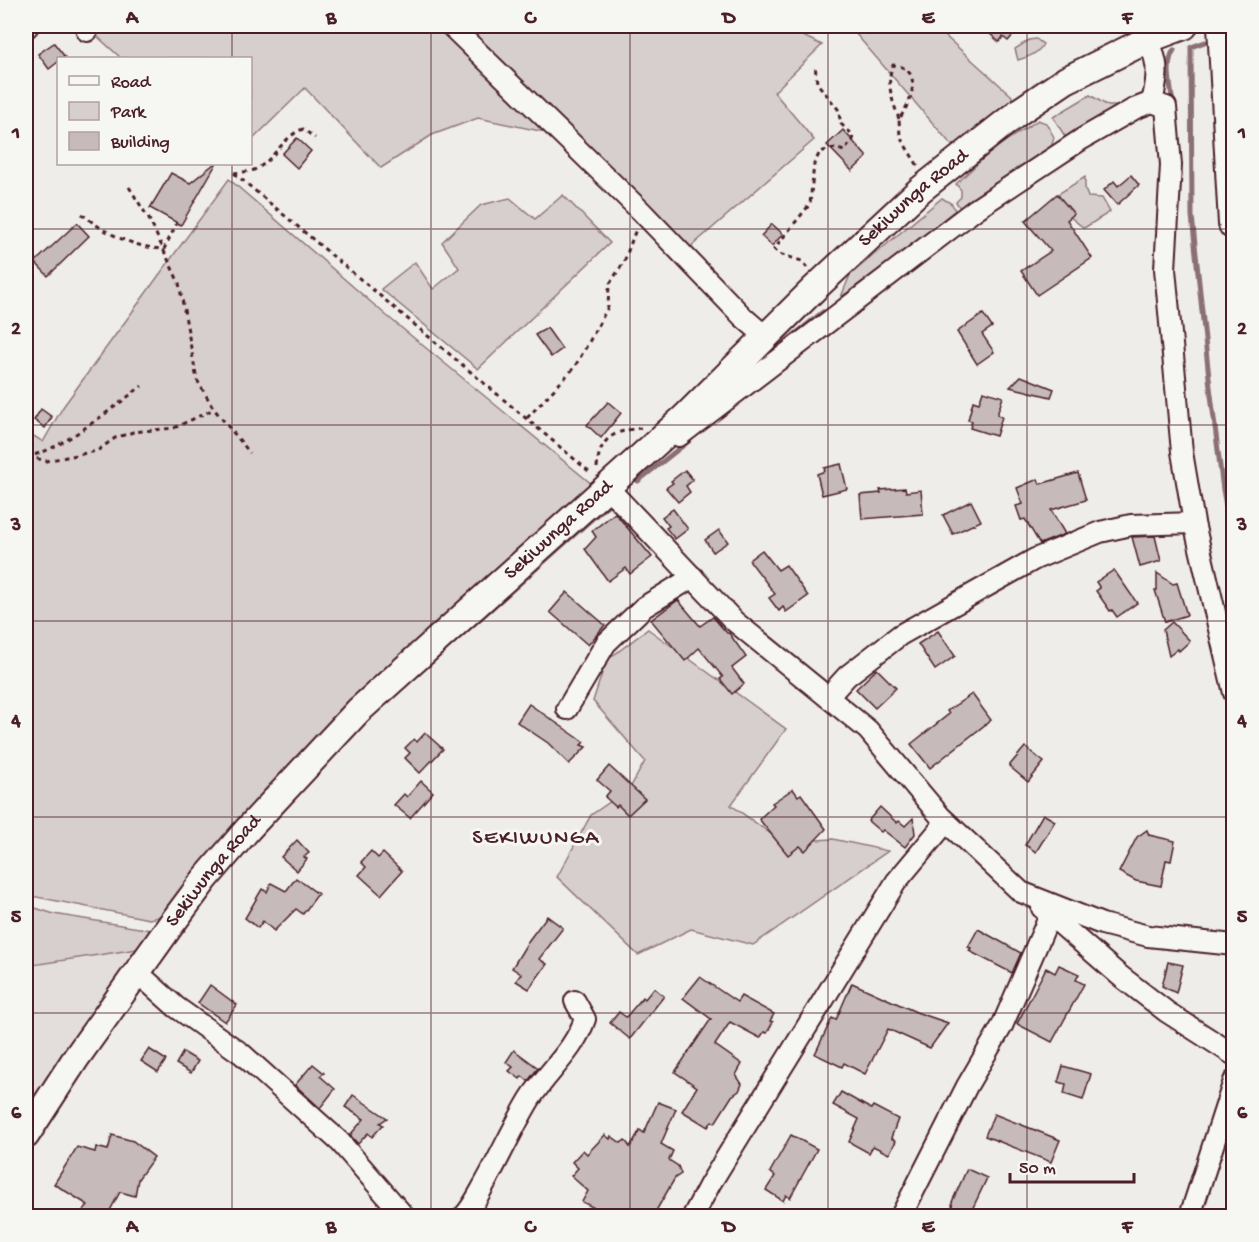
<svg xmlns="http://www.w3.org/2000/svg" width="1259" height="1242" font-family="'Gochi Hand',sans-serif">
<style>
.built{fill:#e3dedc}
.green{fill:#d7cfce;stroke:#90777c;stroke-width:1.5}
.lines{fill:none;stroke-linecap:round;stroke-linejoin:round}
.stream{stroke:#8a6f74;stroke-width:5}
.building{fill:#c6babb;stroke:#4a1f2b;stroke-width:1.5}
.minor-casing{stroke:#4a1f2b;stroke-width:24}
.major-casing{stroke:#4a1f2b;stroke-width:30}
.highway-casing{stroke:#4a1f2b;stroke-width:34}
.path{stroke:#4a1f2b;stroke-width:3;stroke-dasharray:4.5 4.5;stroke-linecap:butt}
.minor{stroke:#f6f6f2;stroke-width:20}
.major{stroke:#f6f6f2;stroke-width:26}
.highway{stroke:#f6f6f2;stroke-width:30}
.grid{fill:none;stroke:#4a1f2b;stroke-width:1.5;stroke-opacity:0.55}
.labels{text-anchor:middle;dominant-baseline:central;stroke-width:6;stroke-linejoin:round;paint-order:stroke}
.street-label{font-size:20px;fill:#4a1f2b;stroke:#f6f6f2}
.quarter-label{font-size:22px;letter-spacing:1.5px;fill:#4a1f2b;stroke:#f6f6f2}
.neatline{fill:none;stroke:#4a1f2b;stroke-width:2}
.grid-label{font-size:20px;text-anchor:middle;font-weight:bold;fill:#4a1f2b}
</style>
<rect width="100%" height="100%" fill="#efedea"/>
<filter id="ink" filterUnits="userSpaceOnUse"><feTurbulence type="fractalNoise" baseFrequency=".0167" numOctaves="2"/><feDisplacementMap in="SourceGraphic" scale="12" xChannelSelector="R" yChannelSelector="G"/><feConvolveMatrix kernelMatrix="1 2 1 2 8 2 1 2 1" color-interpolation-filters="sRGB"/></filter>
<g filter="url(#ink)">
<polygon class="built" points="144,948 26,1130 26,966"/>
<g class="green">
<polygon points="94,26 441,26 547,131 540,131 478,118 432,135 381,168 305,88 251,141 250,58 121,58 98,37"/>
<polygon points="459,26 782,26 822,45 774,92 814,140 687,250"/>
<polygon points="849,26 934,26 1012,96 1011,102 955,149"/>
<path d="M1036 39 1043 44C1038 54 1028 57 1018 60L1015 49 1029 40Z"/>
<polygon points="1090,95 1108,106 1117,106 1103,117 1066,138 1053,117"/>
<polygon points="1038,120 1046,123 1054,137 1051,148 961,209 956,202 961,197 961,190 956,184 992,150"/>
<polygon points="1085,177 1085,189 1088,197 1102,198 1110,212 1084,228 1064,212 1058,194"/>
<polygon points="229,179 387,316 593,485 411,645 215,847 175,903 158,917 149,919 26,895 26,431 43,442 63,407"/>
<polygon points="563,195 610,243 478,369 381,289 415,262 433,289 459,268 442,242 481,205 510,198 535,219"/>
<polygon points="942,198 952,204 955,210 907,249 841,297 850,275"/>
<polygon points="648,629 786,729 731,805 782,842 833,839 888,851 753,945 691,929 638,955 557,877 591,815 630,788 645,761 593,701 606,661"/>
<polygon points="26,905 54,914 157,931 144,948 26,966"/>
</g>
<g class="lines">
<g class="stream">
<polyline points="1205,42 1191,47 1192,216 1210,387 1223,490 1234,547"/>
<path d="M1173 106C1172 90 1164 64 1174 50"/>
<polyline points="784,343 823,312"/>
<polyline points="638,481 690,440"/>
<polyline points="394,695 611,502"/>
</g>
</g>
<g class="building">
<polygon points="989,26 1021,26 1008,41 1003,37 999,42 989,33 993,29"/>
<polygon points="54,43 65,57 58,58 58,62 49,69 38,54"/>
<polygon points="843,130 867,157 852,171 827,145"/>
<polygon points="297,138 311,151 297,168 282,154"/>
<polygon points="214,164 216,164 181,225 150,208 171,173 190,183"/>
<polygon points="1131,175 1139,185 1117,205 1104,190 1114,181 1118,186"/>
<polygon points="1057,194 1074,214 1067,220 1092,258 1037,295 1021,271 1051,251 1025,221"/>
<polygon points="77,223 89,236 48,276 35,262"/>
<polygon points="772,224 783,234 772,246 761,236"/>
<polygon points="983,314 992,327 982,334 994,352 977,364 957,332"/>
<polygon points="547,328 562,349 551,357 535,335"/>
<polygon points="1021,376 1054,389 1051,397 1010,387"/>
<polygon points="983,391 1003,397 997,415 1002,417 996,436 970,428 972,421 968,420 973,401 979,403"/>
<polygon points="608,402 621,413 601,438 587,425"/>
<polygon points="41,409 52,417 45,428 34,420"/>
<polygon points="841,464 847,489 822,495 817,474 825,471 824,468"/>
<polygon points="685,470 693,480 686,486 690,492 678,502 666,488 673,483 671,481"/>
<polygon points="1078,473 1086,500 1051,510 1065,534 1040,544 1025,519 1021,520 1016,506 1023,504 1017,488 1038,479 1040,484"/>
<polygon points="905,488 906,492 921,490 923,514 862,519 860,495 881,493 880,490"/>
<polygon points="971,501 981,521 953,534 943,515"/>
<polygon points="673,509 688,529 675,539 666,528 669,526 662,517"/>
<polygon points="615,513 652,557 630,574 626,568 608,581 585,549 596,537 592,531"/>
<polygon points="719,530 728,542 713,552 705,540"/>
<polygon points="1155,536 1161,561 1140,567 1132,537"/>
<polygon points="762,550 778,570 786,565 808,596 786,612 783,607 779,611 769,598 775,594 749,560"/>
<polygon points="1114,570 1137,603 1117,617 1112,610 1110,611 1096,591 1100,588 1096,582"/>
<polygon points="1157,573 1173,584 1177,583 1187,615 1165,622 1155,590 1157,590"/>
<polygon points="567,592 605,625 588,645 550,612"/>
<polygon points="678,600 700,626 713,617 727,633 729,633 746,657 732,668 744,684 732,694 720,679 723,677 699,648 685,661 651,620"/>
<polygon points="1172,622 1190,641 1179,651 1178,649 1169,656 1163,630"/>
<polygon points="938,631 955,656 935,670 918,644"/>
<polygon points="877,669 896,688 875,708 856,689"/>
<polygon points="972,694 991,720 930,768 911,744 949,714 947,711"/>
<polygon points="529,704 584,742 581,745 586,747 569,764 548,743 517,722"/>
<polygon points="425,733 443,749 420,773 405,758 410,753 405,748 414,739 417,742"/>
<polygon points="1025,747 1044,762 1028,782 1009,766"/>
<polygon points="609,766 645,799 628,815 618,805 616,807 605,797 610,791 597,780"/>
<polygon points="421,781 433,792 410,818 394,805 404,794 407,797"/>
<polygon points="793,789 798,796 801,794 826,829 805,851 800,846 788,855 759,819 774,805 772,803"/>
<polygon points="880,807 897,823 899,821 905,826 913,818 915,834 905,847 883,830 881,832 868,821"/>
<polygon points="1043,814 1055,821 1036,852 1025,845"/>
<polygon points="1147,830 1149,835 1175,841 1171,861 1166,860 1161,886 1136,881 1119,872 1137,837"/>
<polygon points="297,840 309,853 304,857 307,859 297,871 281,857"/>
<polygon points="371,851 378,858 383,853 402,871 381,895 359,875 366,867 361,862"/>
<polygon points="296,878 318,894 303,914 296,909 274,931 263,921 258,928 245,918 262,889 267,892 271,883 286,891"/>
<polygon points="547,916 563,928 539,959 547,964 529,989 516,981 521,974 512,968 529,940"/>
<polygon points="978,929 1021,953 1012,973 969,951 971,948 968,947"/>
<polygon points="1168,962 1183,965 1176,993 1162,986"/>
<polygon points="1059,965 1079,974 1076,980 1084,984 1052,1042 1017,1024 1046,968 1055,973"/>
<polygon points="700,977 737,1002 741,996 774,1014 770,1021 773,1022 767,1033 764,1032 760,1038 730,1022 715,1045 742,1064 736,1075 742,1084 739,1091 732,1096 715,1123 712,1121 708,1127 682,1111 697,1087 675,1072 711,1019 683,998"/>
<polygon points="852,983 916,1012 948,1023 930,1048 888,1029 865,1074 844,1063 842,1067 815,1054 832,1018 836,1020"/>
<polygon points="210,985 237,1005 225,1022 198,1003"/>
<polygon points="654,988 664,996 630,1039 610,1023 619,1012 626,1017 643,997 645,999"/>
<polygon points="149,1049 166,1060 158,1072 141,1061"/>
<polygon points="514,1050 538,1068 528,1081 522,1076 520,1079 509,1071 513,1067 506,1062"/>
<polygon points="183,1052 198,1061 191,1073 176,1064"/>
<polygon points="313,1064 324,1073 320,1076 335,1089 320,1108 295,1085"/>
<polygon points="1063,1066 1091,1074 1083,1100 1064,1094 1066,1084 1058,1082"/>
<polygon points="841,1092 871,1109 873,1106 898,1119 891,1138 896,1141 889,1154 873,1146 869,1153 849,1142 859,1119 833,1105"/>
<polygon points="353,1095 387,1118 380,1123 383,1125 372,1137 368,1133 358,1144 350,1135 364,1119 345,1107"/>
<polygon points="658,1102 676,1109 661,1144 673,1151 669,1160 678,1166 681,1174 675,1178 653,1216 611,1216 582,1202 588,1191 571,1176 578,1168 572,1162 583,1150 587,1154 605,1135 610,1139 611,1136 621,1143 625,1140 630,1147 640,1130 644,1133"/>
<polygon points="994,1114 1060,1140 1051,1162 985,1136"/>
<polygon points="112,1135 133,1141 154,1157 138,1179 135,1196 120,1192 107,1216 78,1216 88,1205 54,1184 77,1147 95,1152 96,1147 108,1150"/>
<polygon points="791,1135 817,1149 790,1198 786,1195 783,1201 766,1190 775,1176 770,1172"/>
<polygon points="967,1169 987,1178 969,1216 953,1216 952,1202"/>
</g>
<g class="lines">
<g class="minor-casing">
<g id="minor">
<polyline points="86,26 87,31"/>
<polyline points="451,26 641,211 743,317 766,337"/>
<path d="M1144 26C1156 59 1161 66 1152 102"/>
<polyline points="26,28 28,26"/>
<polyline points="679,436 976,209 1082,139 1134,109 1152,102 1166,107 1171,165 1165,269 1182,452 1194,523 1234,693"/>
<polyline points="619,480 608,488 734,621 868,730 940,816 1021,892 1102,924 1148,936 1234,945"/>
<polyline points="828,697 847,676 900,635 1035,559 1100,532 1131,525 1194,523"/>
<polyline points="567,709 606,643 644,607 693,577"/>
<polyline points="1042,908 1119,975 1167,1012 1234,1055"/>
<polyline points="137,972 176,1007 242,1054 340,1142 404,1216"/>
<path d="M464 1216C472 1208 478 1196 484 1185 500 1157 513 1127 530 1099 548 1071 574 1051 585 1019L575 1001"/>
<polyline points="693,1216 710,1184 896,882 946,822"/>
<polyline points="901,1216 967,1086 1002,1026 1050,915"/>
<polyline points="1190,1216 1234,1081"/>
</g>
</g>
<g class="major-casing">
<g id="major">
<path id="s1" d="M26 1135 76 1058 170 926 205 879 248 829 358 711 685 417 815 288 920 190 1020 111 1066 80 1149 39 1184 26"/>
</g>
</g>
<g class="highway-casing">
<polyline id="highway" points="1223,26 1234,224"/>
</g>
<g class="path">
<path d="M899 119C893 102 885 83 893 65 925 68 911 103 899 119L900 137 918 166"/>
<polyline points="234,173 591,473"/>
<path d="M234 173C240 172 249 172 254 170 274 161 283 136 303 129L315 138"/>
<polyline points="129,187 149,219 179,283 197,380 214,409 250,453"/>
<path d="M82 214C104 233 135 248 164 249L177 223"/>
<polyline points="807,268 802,261 779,254 774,249 810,204 814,164 820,152 835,148 844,151 853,140 852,134 841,124 838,109 817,83 815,65"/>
<polyline points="527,418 574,368 589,342 608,307 609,285 624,262 636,229"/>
<path d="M26 455C50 459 119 403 142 386"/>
<polyline points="28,456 46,461 97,451 115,438 133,432 174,428 214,409"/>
<path d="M597 468C599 438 613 431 641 428"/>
</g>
<use href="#minor" class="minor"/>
<use href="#major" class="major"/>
<use href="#highway" class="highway"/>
</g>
</g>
<path class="grid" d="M232 26V58M431 26V1216M630 26V1216M828 26V1216M1027 26V1216M232 164V1216M26 229H1234M26 425H1234M26 621H1234M26 817H1234M26 1013H1234"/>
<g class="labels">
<g class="street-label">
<text stroke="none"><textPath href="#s1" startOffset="1296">Sekiwunga Road</textPath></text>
<text stroke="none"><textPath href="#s1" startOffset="810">Sekiwunga Road</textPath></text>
<text stroke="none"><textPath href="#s1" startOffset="324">Sekiwunga Road</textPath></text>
</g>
<g class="quarter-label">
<text x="536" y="839">SEKIWUNGA</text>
</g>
</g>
<rect width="1259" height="1242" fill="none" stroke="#f6f6f2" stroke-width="66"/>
<rect x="57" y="57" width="195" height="108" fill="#f6f6f2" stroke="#b1a0a2" stroke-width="1.5"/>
<rect x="69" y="76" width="30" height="9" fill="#f6f6f2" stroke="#b1a0a2" stroke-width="1.5"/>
<text x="111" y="87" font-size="18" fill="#4a1f2b">Road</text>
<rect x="69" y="102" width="30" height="18" fill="#d7cfce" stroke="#b1a0a2" stroke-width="1.5"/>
<text x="111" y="117" font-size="18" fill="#4a1f2b">Park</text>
<rect x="69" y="132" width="30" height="18" fill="#c6babb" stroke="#b1a0a2" stroke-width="1.5"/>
<text x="111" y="147" font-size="18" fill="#4a1f2b">Building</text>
<path d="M1010 1173v9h124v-9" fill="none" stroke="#4a1f2b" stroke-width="3"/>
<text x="1019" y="1173" font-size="18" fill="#4a1f2b" stroke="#f6f6f2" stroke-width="4.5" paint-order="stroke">50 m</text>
<rect x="33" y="33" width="1193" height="1176" class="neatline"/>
<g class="grid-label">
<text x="132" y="23">A</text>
<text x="331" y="23">B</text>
<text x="530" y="23">C</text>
<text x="729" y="23">D</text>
<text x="928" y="23">E</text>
<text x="1127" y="23">F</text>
<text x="16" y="138">1</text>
<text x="1242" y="138">1</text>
<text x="16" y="334">2</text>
<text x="1242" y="334">2</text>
<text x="16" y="530">3</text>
<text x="1242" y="530">3</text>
<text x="16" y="726">4</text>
<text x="1242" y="726">4</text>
<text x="16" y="922">5</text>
<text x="1242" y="922">5</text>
<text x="16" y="1118">6</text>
<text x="1242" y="1118">6</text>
<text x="132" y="1232">A</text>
<text x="331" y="1232">B</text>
<text x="530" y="1232">C</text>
<text x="729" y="1232">D</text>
<text x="928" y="1232">E</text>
<text x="1127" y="1232">F</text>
</g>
</svg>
